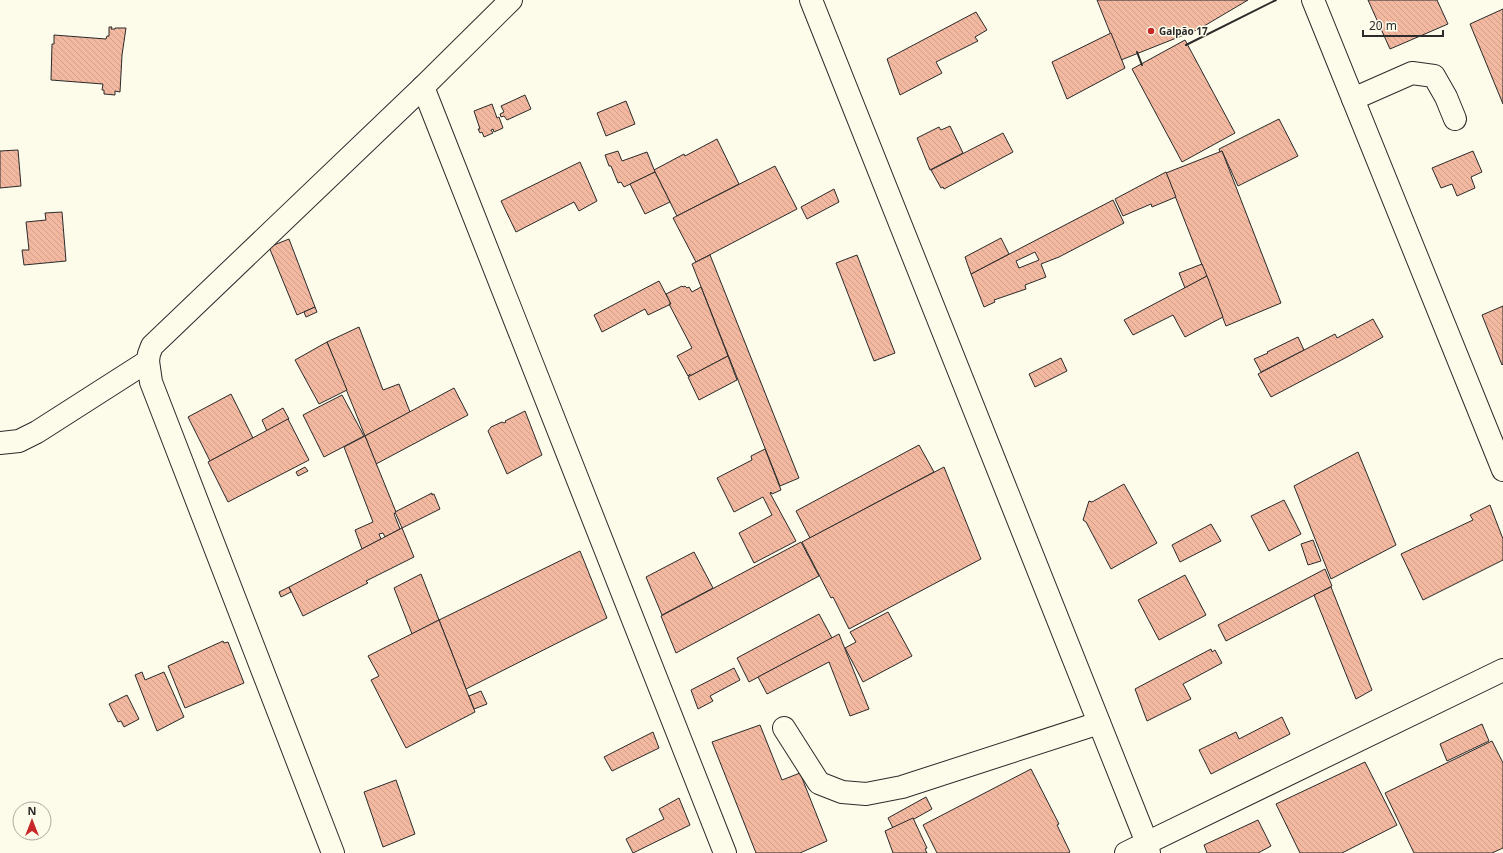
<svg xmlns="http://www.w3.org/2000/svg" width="1503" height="853" font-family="'Noto Sans',sans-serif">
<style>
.building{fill:url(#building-back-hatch);stroke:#2b2b2b;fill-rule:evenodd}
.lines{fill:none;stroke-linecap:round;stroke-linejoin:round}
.minor-casing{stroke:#2b2b2b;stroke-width:24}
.minor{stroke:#fdfbea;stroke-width:22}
.wall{stroke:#2b2b2b;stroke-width:2}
.poi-dot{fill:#c62828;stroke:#fdfbea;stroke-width:1.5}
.labels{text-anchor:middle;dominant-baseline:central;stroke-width:3;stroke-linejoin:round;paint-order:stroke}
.poi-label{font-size:10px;font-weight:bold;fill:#2b2b2b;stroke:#fdfbea;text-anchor:start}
</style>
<defs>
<pattern id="building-back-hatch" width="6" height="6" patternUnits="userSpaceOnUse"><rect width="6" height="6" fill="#f2b8a0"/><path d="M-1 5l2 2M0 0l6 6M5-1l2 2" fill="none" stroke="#d09e8a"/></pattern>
</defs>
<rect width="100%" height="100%" fill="#fdfbea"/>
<g class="building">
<polygon points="1097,0 1248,0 1199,29 1121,60"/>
<polygon points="1368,0 1437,0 1448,24 1390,49"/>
<polygon points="1503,9 1503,104 1470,24"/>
<polygon points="976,12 987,30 975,37 978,41 936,62 942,73 900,95 887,59"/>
<polygon points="109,27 112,27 111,29 115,29 115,28 126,28 122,55 120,92 115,91 115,95 104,94 104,90 102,90 103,84 51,80 52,44 54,44 54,35 106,39 107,36 109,36"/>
<polygon points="1111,33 1125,68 1067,99 1052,62"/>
<polygon points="1185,40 1235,133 1182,162 1132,69"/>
<polygon points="525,95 531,109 507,120 504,116 501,117 500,114 504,112 501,106"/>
<polygon points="626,101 635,124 606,136 597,113"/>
<polygon points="492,104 497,118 499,117 503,128 494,132 493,129 491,130 493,133 484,137 482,132 480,133 478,129 480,129 474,111"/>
<polygon points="1279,119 1298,156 1238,186 1222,151 1220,152 1219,149"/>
<polygon points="950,126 963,153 930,170 917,138 939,127 941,130"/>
<polygon points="1003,133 1013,152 944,189 943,187 941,188 931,170"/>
<polygon points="717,139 739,184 677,216 654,170 684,154 685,156"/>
<polygon points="18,150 21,186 0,188 0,151"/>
<polygon points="618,151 622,161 647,152 655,172 624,187 621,182 618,183 611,166 609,166 605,155"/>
<polygon points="1222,151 1281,303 1226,326 1166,173"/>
<polygon points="1473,151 1482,172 1471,177 1475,188 1457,196 1452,184 1441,188 1432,168"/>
<polygon points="580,162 597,201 579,211 574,202 516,232 501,201"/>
<polygon points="775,166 797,209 696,262 673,218"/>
<polygon points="655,172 670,202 645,214 630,184"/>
<polygon points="1166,172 1176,197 1152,207 1151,204 1123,216 1115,199"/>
<polygon points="834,189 839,202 807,219 801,207"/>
<path d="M1113 200 1124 223 1059 257 1041 264 1046 277 1025 285 1026 289 994 300 995 302 984 307 971 274ZM1035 252 1039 260 1019 268 1016 261Z"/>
<polygon points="62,212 66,261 24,265 22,250 29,250 26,222 46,220 45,213"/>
<polygon points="1001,238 1009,254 971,274 965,257"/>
<polygon points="289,239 315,307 297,315 269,247"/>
<polygon points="710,255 799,478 780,486 692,264"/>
<polygon points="857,255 895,353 874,361 836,263"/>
<polygon points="1202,264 1207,276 1185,288 1179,273"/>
<polygon points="1207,276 1223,317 1185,337 1173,315 1133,335 1124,320"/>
<polygon points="659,281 671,304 648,315 645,309 602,332 594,315"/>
<polygon points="682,286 683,287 685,286 687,288 689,287 692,292 701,287 728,356 690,376 690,374 688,376 677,356 692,348 669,304 671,304 666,294"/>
<polygon points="1503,306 1503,364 1502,365 1482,315"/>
<polygon points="315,307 317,312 306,317 304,312"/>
<polygon points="1373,319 1383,337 1347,357 1271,397 1258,374 1335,334 1337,338"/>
<polygon points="359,327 383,390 399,384 410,412 365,436 327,342"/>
<polygon points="1298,337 1304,350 1261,372 1254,359 1268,353 1267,352"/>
<polygon points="327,342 347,390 319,404 295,360"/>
<polygon points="728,356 737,380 699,400 688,377"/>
<polygon points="1061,358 1067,371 1035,387 1029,374"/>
<polygon points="454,388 468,415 376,464 365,436"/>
<polygon points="231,394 253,438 210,461 188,417"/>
<polygon points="342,395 364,436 324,457 303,415"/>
<polygon points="283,408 289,419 267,431 262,420"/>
<polygon points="525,411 542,455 507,474 488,431 491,427 502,422 504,423 506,422 505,421"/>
<polygon points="288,419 309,460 228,502 208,462"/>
<polygon points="365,436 396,512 394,514 400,529 385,537 383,533 379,534 381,539 362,549 355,530 373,522 344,447"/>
<polygon points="919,445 934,472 810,538 796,511"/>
<polygon points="765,449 781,490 772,494 771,492 770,493 796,541 754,563 739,533 772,515 763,497 734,512 717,478 752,460 751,456"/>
<polygon points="1358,452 1396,545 1331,579 1294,486"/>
<polygon points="305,467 308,471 298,476 296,472"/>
<polygon points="944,467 981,559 849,629 833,597 831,598 802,542"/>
<polygon points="1124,484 1157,543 1111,569 1086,522 1083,520 1089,501 1092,502"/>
<polygon points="432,493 432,495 434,494 440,509 402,528 395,512"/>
<polygon points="1284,500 1301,534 1269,551 1251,516"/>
<polygon points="1490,505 1503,539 1503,560 1423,600 1401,554 1473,520 1470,515"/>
<polygon points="1211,524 1221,541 1180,562 1172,545"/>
<polygon points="402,528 414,557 366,581 368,583 303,616 289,587"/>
<polygon points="1313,540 1321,561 1308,565 1301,544"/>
<polygon points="801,542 819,576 676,653 661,616"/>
<polygon points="580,551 607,618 466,689 439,620"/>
<polygon points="694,552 713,588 662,615 646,577"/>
<polygon points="1325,569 1332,586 1226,641 1218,625"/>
<polygon points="421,574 439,620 412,634 394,588"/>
<polygon points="1185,575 1206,615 1159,640 1138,600"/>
<polygon points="289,587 291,592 281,597 279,592"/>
<polygon points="1331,587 1372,690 1356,699 1314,595"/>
<polygon points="888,612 912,656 863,682 845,648 856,642 850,632"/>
<polygon points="819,614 832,638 749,682 737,658"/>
<polygon points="439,620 475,712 406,748 371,680 379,676 368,656"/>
<polygon points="839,634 869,709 850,716 829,662 767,694 758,677"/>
<polygon points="223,641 224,643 228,642 244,683 185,708 168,666"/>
<polygon points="1211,649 1212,652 1215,650 1222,663 1183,684 1191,699 1147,721 1135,689"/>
<polygon points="734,668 740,680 710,696 713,701 698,709 691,690"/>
<polygon points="142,672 145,680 164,672 184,717 157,731 135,675"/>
<polygon points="481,691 487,704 474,709 469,696"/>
<polygon points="127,695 139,719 124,727 121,721 118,722 109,704"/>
<polygon points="1282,717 1290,734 1211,774 1199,750 1236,732 1239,739"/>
<polygon points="1482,724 1489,741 1447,761 1440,744"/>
<polygon points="760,725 782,780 800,773 827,841 800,853 756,853 712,742"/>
<polygon points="653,732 659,748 612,771 604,757"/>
<polygon points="1492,741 1503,763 1503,848 1492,853 1414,853 1385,793"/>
<polygon points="1365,762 1397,825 1342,853 1300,853 1276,804"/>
<polygon points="1031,769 1059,824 1057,825 1070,852 1068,853 937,853 923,825"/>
<polygon points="396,780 415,834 383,847 364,792"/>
<polygon points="926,797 932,809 914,819 893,828 888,818"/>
<polygon points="679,798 690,825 633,853 626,839 664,819 659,809"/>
<polygon points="913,818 927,848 925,849 927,853 893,853 885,831"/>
<polygon points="1258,820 1271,846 1258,853 1207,853 1204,845"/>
</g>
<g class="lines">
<g class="minor-casing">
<g id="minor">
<polyline points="811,0 1147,843 1149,853"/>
<polyline points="1313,0 1503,470"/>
<polyline points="423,87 725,853"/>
<polyline points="1353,99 1412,73 1434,76 1446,97 1455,119"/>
<polyline points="0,443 19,441 37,432 148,361"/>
<polyline points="784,728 819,783 842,792 866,794 902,787 1099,723"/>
<polyline points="333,853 151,382 148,361 149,354 152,346 423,87 511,0"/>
<polyline points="1126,853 1503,670"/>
</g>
</g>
<use href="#minor" class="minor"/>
<g class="wall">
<polyline points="1186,45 1276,0"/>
<polyline points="1137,52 1142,65"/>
</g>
</g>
<circle class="poi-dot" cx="1151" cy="31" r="4"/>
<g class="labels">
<g class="poi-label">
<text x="1159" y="31">Galpão 17</text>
</g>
</g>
<g transform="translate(32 821)"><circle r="19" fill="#fdfbea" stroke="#a9a89e"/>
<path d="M0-3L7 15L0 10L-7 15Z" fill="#c62828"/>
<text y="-6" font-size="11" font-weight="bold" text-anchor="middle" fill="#2b2b2b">N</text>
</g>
<path d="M1363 30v6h80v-6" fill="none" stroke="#2b2b2b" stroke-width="2"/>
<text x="1369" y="30" font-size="12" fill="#2b2b2b" stroke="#fdfbea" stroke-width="3" paint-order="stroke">20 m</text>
</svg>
